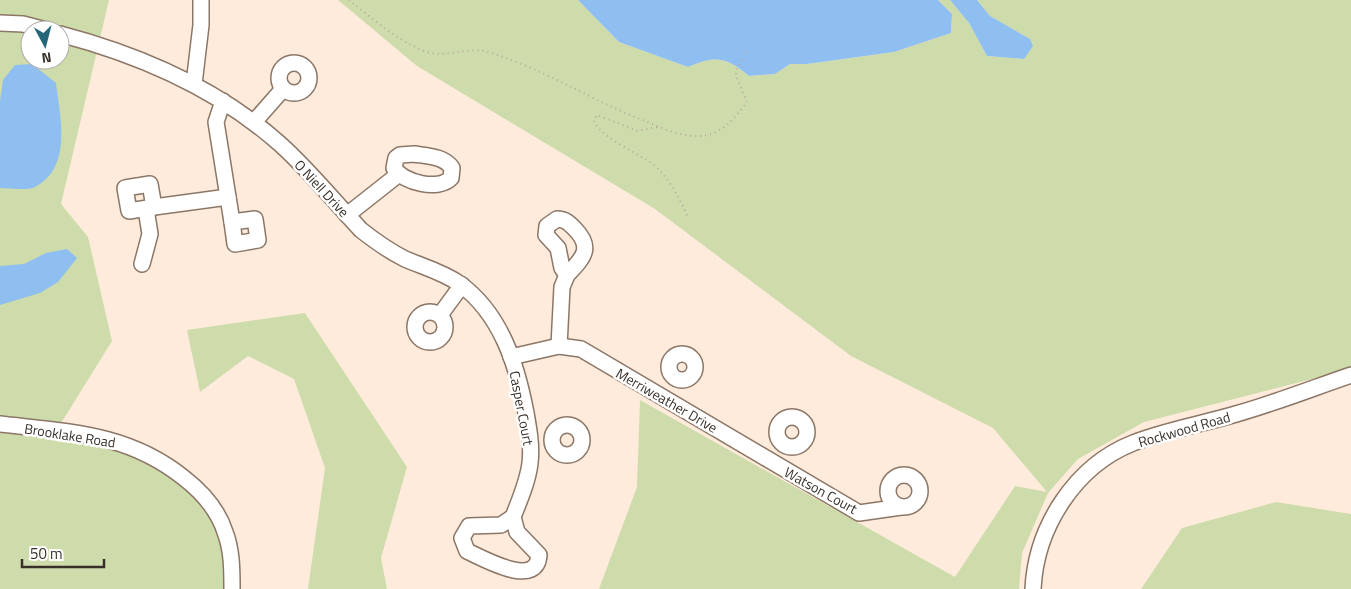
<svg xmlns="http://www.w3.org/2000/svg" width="1351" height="589" font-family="'Titillium Web',sans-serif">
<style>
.green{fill:#cedcab;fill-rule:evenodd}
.water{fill:#8fbef0}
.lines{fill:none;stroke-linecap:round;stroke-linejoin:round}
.minor-casing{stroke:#8c7666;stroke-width:18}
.path{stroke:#b7a79b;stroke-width:2;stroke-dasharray:1 4;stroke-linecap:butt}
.minor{stroke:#fff;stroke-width:15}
.labels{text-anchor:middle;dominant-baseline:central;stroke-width:5;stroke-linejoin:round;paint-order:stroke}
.street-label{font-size:14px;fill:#382f28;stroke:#fff}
</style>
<rect width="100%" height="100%" fill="#ffebdc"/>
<g class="green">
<path d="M0 0H109L61 204 88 237 112 341 58 428 144 451 200 495 222 529 227 589H0ZM30 30H60V60H30Z"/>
<path d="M338 0H578L619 42 688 67C716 55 726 57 749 76L775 74 790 64H807L894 52 951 33 952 14 938 0H950L969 23 987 56 1024 59 1030 39 990 16 977 0H1351V369L1144 422 1078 459 1048 493 1022 553 1019 589H599L637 487 640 400 955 577 1015 486 1047 492 993 428 851 356 655 209 417 66Z"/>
<polygon points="305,313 407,467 381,558 387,589 308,589 325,468 294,379 248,356 200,392 187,330"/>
<polygon points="1276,502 1351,514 1351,589 1141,589 1182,528"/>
</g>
<g class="water">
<path d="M578 0H938L952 14 951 33 894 52 807 64H790L775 74 749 76C726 57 716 55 688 67L619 42Z"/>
<polygon points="950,0 977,0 990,16 1030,39 1033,46 1024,59 987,56 969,23"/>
<path d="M32 64 56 83C60 117 73 167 35 187 27 191 10 188 0 188V101L3 80 15 65Z"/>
<polygon points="67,249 77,258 58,282 40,293 0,305 0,266 24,264 46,253"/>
</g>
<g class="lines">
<g class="minor-casing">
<g id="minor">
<polyline points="0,23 23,24 46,30"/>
<path d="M60 34C140 55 217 88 280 144 309 170 334 201 361 230 375 241 389 251 405 259 424 267 443 272 460 284 501 314 517 365 526 413 529 430 532 446 530 463 528 481 520 499 513 517"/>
<circle cx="294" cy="78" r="15"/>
<polyline points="194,84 201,25 201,0"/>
<polyline points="223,101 216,122 232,222"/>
<polyline points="254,122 283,89"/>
<path d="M414 154C427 156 444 156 452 168L451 178C439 191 403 183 394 168L396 158 400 155Z"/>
<polygon points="150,184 154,207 129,211 125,188"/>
<polyline points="154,207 228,197"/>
<polyline points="347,215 399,174"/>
<polygon points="255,219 258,240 235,244 232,222"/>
<path d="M557 219C565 219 569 223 574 228 594 248 583 258 567 275L562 268 558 248 546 235 547 226Z"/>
<polyline points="142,264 150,234 146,209"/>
<circle cx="430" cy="327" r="15"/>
<polyline points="440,315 462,285"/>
<polyline points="559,346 562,287 567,275"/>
<circle cx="682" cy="367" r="13"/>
<polyline points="511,357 559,346 581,349 859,513 901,507"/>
<circle cx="792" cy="432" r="15"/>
<path d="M0 424C69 432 128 433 184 478 202 492 218 510 225 532 232 550 232 570 232 589"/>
<circle cx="567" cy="440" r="15"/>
<circle cx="904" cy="491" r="16"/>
<path d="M513 517 517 532 539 555C537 589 484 559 467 551L462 538 469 526 501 525Z"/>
<path d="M1033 589C1036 527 1075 466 1133 443 1166 430 1202 424 1236 414 1275 403 1313 388 1351 375"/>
</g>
</g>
<g class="path">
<path d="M349 0C372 18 396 40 424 51 445 59 467 46 488 52 543 68 592 101 645 121 662 128 680 137 699 136 721 136 735 118 747 102L736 76V70L747 51"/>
<path d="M657 127 638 131 597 115 594 122C605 140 637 152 654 165 670 179 679 198 688 217"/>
</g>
<use href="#minor" class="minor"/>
</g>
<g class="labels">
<g class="street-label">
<text transform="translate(322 188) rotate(47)">O Niell Drive</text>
<text transform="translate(667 400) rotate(30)">Merriweather Drive</text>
<text transform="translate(522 408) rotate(79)">Casper Court</text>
<text transform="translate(1184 429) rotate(-16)">Rockwood Road</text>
<text transform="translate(70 435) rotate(9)">Brooklake Road</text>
<text transform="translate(821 490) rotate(29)">Watson Court</text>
</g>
</g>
<g transform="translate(45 45) rotate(173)"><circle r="24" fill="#ffffff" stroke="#afaca9"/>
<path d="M0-4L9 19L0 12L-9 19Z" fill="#246779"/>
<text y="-8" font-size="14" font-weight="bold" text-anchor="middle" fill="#382f28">N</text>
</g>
<path d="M22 559v8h82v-8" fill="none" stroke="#382f28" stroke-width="2.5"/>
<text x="30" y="559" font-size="15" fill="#382f28" stroke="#ffffff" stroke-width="4" paint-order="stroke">50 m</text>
</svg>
